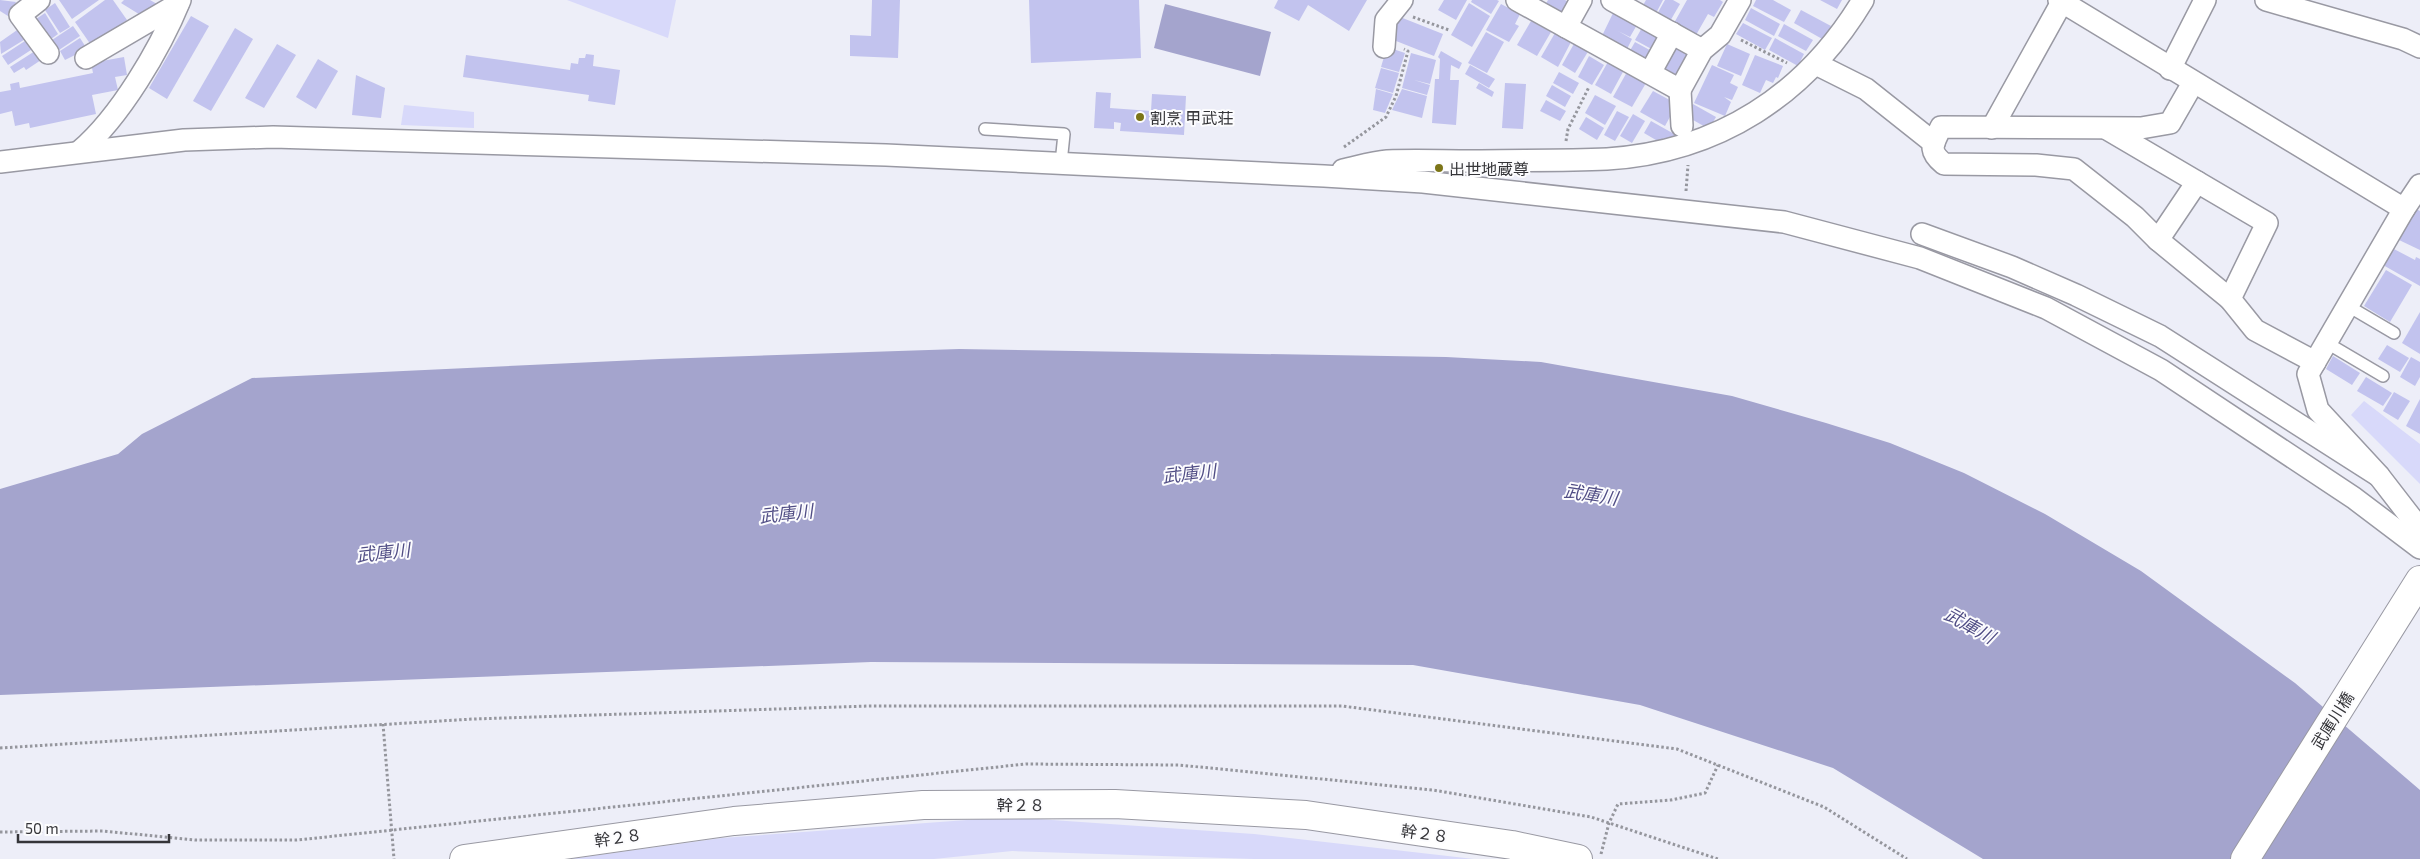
<svg xmlns="http://www.w3.org/2000/svg" width="2420" height="859" font-family="'Exo 2','Noto Sans JP',sans-serif">
<style>
.green{fill:#d8d9fa}
.water{fill:#a4a4cd}
.building{fill:#c2c3ee}
.lines{fill:none;stroke-linecap:round;stroke-linejoin:round}
.service-casing{stroke:#9999a3;stroke-width:14}
.minor-casing{stroke:#9999a3;stroke-width:24}
.tertiary-casing{stroke:#9999a3;stroke-width:30}
.path{stroke:#95969d;stroke-width:3;stroke-dasharray:2.5 2.5;stroke-linecap:butt}
.service{stroke:#fff;stroke-width:11}
.minor{stroke:#fff;stroke-width:21}
.tertiary{stroke:#fff;stroke-width:28}
.poi-dot{fill:#7c7518;stroke:#fcfcfe;stroke-width:2}
.labels{text-anchor:middle;dominant-baseline:central;stroke-width:4;stroke-linejoin:round;paint-order:stroke}
.poi-label{font-size:16px;fill:#353539;stroke:#fcfcfe;text-anchor:start}
.street-label{font-size:16px;fill:#353539;stroke:#fcfcfe}
.water-label{font-size:18px;font-style:italic;fill:#504d85;stroke:#fcfcfe}
</style>
<rect width="100%" height="100%" fill="#edeef8"/>
<g class="green">
<polygon points="567,0 676,0 668,38"/>
<polygon points="404,105 474,112 474,128 401,125"/>
<polygon points="2364,401 2420,444 2420,484 2351,415"/>
<polygon points="1008,817 1254,834 1474,859 1254,859 1012,851 934,859 570,859 722,838"/>
</g>
<g class="water">
<polygon points="1165,4 1271,32 1260,76 1154,48"/>
<polygon points="959,349 1446,357 1541,362 1732,396 1826,423 1890,443 1964,473 2045,514 2141,571 2295,683 2420,790 2420,859 1983,859 1833,768 1640,705 1413,665 871,662 0,695 0,489 118,454 142,434 252,378 660,359"/>
</g>
<g class="building">
<polygon points="0,0 16,2 8,16 0,11"/>
<polygon points="59,0 99,0 72,19"/>
<polygon points="105,0 113,0 127,20 91,45 75,22"/>
<polygon points="124,0 150,0 157,4 152,13 146,9 142,16 121,3"/>
<polygon points="872,0 900,0 898,58 850,56 850,35 871,36"/>
<polygon points="1029,0 1139,0 1141,58 1031,63"/>
<polygon points="1278,0 1367,0 1349,31 1308,5 1299,21 1274,8"/>
<polygon points="1444,0 1467,0 1456,20 1438,10"/>
<polygon points="1472,0 1497,0 1499,1 1491,14 1471,2"/>
<polygon points="1548,0 1565,0 1574,5 1566,20 1544,7"/>
<polygon points="1646,0 1663,0 1655,15 1642,7"/>
<polygon points="1665,0 1673,0 1680,4 1669,23 1656,16"/>
<polygon points="1687,0 1720,0 1723,2 1714,17 1708,14 1696,35 1674,23"/>
<polygon points="1756,0 1773,0 1791,10 1784,22 1753,6"/>
<polygon points="1820,0 1842,0 1837,9"/>
<polygon points="55,3 70,27 60,33 45,10"/>
<polygon points="1469,3 1490,16 1472,47 1451,35"/>
<polygon points="1501,4 1520,14 1515,24 1519,26 1509,42 1486,30"/>
<polygon points="1751,8 1780,24 1774,36 1745,20"/>
<polygon points="1615,9 1638,23 1630,37 1618,31 1632,39 1625,53 1600,40"/>
<polygon points="1801,10 1831,26 1824,40 1794,23"/>
<polygon points="45,13 58,34 47,42 33,21"/>
<polygon points="1395,15 1443,34 1434,56 1386,37"/>
<polygon points="191,16 209,26 167,99 149,88"/>
<polygon points="1531,21 1551,32 1537,56 1517,45"/>
<polygon points="1743,23 1772,38 1765,50 1736,34"/>
<polygon points="1784,24 1813,40 1806,51 1778,36"/>
<polygon points="73,26 80,36 59,50 52,40"/>
<polygon points="1643,26 1665,38 1657,52 1635,40"/>
<polygon points="20,28 27,38 1,54 0,42"/>
<polygon points="235,28 253,39 211,111 193,101"/>
<polygon points="1486,32 1504,42 1487,73 1468,63"/>
<polygon points="1555,33 1571,42 1558,67 1541,57"/>
<polygon points="80,38 87,49 65,60 60,51"/>
<polygon points="1775,38 1804,54 1798,66 1769,50"/>
<polygon points="28,39 34,48 8,65 2,56"/>
<polygon points="1674,40 1695,53 1678,81 1657,70"/>
<polygon points="1575,42 1589,50 1575,73 1562,65"/>
<polygon points="1635,42 1657,54 1650,66 1628,54"/>
<polygon points="277,44 296,55 264,108 245,98"/>
<polygon points="1727,44 1750,54 1741,76 1717,66"/>
<polygon points="1387,47 1405,53 1399,72 1381,67"/>
<polygon points="35,51 41,60 26,70 24,67 14,73 10,67"/>
<polygon points="1441,51 1462,63 1459,69 1451,65 1450,80 1459,80 1456,125 1432,123 1435,79 1439,79 1440,59 1438,57"/>
<polygon points="1411,53 1436,60 1430,84 1414,80 1430,85 1427,95 1402,88"/>
<polygon points="586,54 594,55 593,66 620,70 615,105 588,101 589,95 463,77 466,55 570,70 571,63 578,64 579,58 585,58"/>
<polygon points="1755,55 1783,66 1778,78 1776,77 1773,83 1766,80 1760,93 1742,85"/>
<polygon points="1589,56 1604,65 1592,85 1578,77"/>
<polygon points="124,57 127,75 115,77 118,90 92,95 96,114 30,128 29,123 15,126 12,111 0,114 0,92 11,90 10,84 19,82 20,88 93,73 91,63"/>
<polygon points="318,59 338,71 316,109 296,97"/>
<polygon points="1609,60 1624,70 1611,94 1595,85"/>
<polygon points="1470,65 1495,79 1489,88 1465,74"/>
<polygon points="1712,65 1734,75 1730,83 1738,87 1732,100 1724,97 1731,102 1725,116 1694,103"/>
<polygon points="1381,68 1399,73 1393,93 1375,88"/>
<polygon points="1559,72 1579,83 1573,94 1553,83"/>
<polygon points="1627,72 1646,83 1632,107 1613,97"/>
<polygon points="356,75 385,88 381,118 352,115"/>
<polygon points="1479,83 1494,92 1492,97 1476,88"/>
<polygon points="1505,83 1526,84 1523,129 1502,128"/>
<polygon points="1552,85 1571,96 1565,107 1546,96"/>
<polygon points="1376,89 1393,94 1385,113 1373,110"/>
<polygon points="1402,89 1427,96 1422,118 1392,110"/>
<polygon points="1653,91 1677,104 1665,126 1640,112"/>
<polygon points="1096,92 1111,93 1110,108 1151,111 1152,94 1186,96 1184,135 1120,131 1121,123 1114,122 1114,129 1094,128"/>
<polygon points="1595,95 1616,106 1605,125 1585,113"/>
<polygon points="1546,100 1566,111 1560,121 1540,111"/>
<polygon points="1693,104 1716,117 1709,129 1686,116"/>
<polygon points="1617,111 1629,117 1615,141 1604,135"/>
<polygon points="1633,114 1645,121 1632,143 1620,136"/>
<polygon points="1586,117 1604,128 1597,140 1579,129"/>
<polygon points="1651,121 1676,135 1672,143 1663,138 1661,143 1644,133"/>
<polygon points="2416,209 2420,211 2420,250 2399,240"/>
<polygon points="2392,248 2415,260 2416,257 2420,259 2420,286 2383,265"/>
<polygon points="2386,270 2412,285 2390,322 2364,306"/>
<polygon points="2420,312 2420,354 2402,343"/>
<polygon points="2387,345 2409,358 2400,372 2378,359"/>
<polygon points="2333,356 2360,373 2352,385 2326,369"/>
<polygon points="2411,357 2420,362 2420,377 2415,386 2400,377"/>
<polygon points="2366,377 2392,393 2383,406 2357,391"/>
<polygon points="2394,392 2410,401 2398,420 2383,411"/>
<polygon points="2420,399 2420,434 2406,426"/>
</g>
<g class="lines">
<g class="service-casing">
<g id="service">
<polyline points="985,129 1064,134 1061,163"/>
<polyline points="2348,306 2394,333"/>
<polyline points="2327,343 2383,376"/>
</g>
</g>
<g class="minor-casing">
<g id="minor">
<polyline points="39,0 20,15 48,53"/>
<polyline points="1517,0 1680,90 1702,50 1720,35 1740,0"/>
<polyline points="1612,0 1702,50"/>
<polyline points="2059,0 2404,209 2420,185"/>
<polyline points="2266,0 2403,39 2420,47"/>
<polyline points="1566,27 1581,0"/>
<polyline points="1384,47 1386,20 1402,0"/>
<polyline points="86,58 178,4"/>
<polyline points="1816,64 1866,89 1934,143"/>
<polyline points="2170,69 2205,0"/>
<polyline points="1650,73 1672,33"/>
<path d="M2193 83 2170 123 2141 128 1941 127C1933 145 1927 150 1944 164L2036 165 2074 169 2135 217 2158 240 2197 182"/>
<polyline points="1680,90 1682,126"/>
<polyline points="1992,128 2062,2"/>
<polyline points="2107,129 2267,223 2230,299"/>
<path d="M80 151C120 117 160 49 180 0"/>
<polyline points="0,162 184,140 273,137 886,155 1324,176 1423,182 1784,222 1920,258 2046,308 2161,370 2354,498 2420,548"/>
<path d="M1343 170C1357 167 1373 162 1387 161 1415 160 1443 161 1471 161 1516 160 1562 161 1607 159 1718 152 1806 95 1863 0"/>
<polyline points="2404,209 2308,374 2318,410 2379,476 2420,529"/>
<polyline points="1922,234 2012,267 2076,295 2160,336 2379,476"/>
<polyline points="2158,240 2230,299 2255,330 2315,362"/>
</g>
</g>
<g class="tertiary-casing">
<g id="tertiary">
<polyline points="464,859 734,821 923,805 1115,804 1306,815 1512,845 1578,859"/>
<polyline points="2245,859 2420,580"/>
</g>
</g>
<g class="path">
<polyline points="1413,17 1449,30"/>
<polyline points="1741,40 1787,63"/>
<polyline points="1566,141 1568,129 1589,87"/>
<polyline points="1344,147 1386,117 1396,96 1408,51 1404,49"/>
<polyline points="1686,191 1688,165"/>
<polyline points="383,724 394,859"/>
<polyline points="0,748 473,719 869,706 1342,706 1677,749 1824,807 1907,859"/>
<polyline points="0,832 103,831 195,840 297,840 1026,764 1179,765 1433,790 1591,817 1718,859"/>
<polyline points="1601,854 1609,823 1618,804 1671,800 1705,793 1718,765"/>
</g>
<use href="#service" class="service"/>
<use href="#minor" class="minor"/>
<use href="#tertiary" class="tertiary"/>
</g>
<g class="poi-dot">
<circle cx="1140" cy="117" r="5"/>
<circle cx="1439" cy="168" r="5"/>
</g>
<g class="labels">
<g class="poi-label">
<text x="1150" y="117">割烹 甲武荘</text>
<text x="1449" y="168">出世地蔵尊</text>
</g>
<g class="street-label">
<text transform="translate(2332 720) rotate(-58)">武庫川橋</text>
<text x="1021" y="804">幹２８</text>
<text transform="translate(1425 833) rotate(8)">幹２８</text>
<text transform="translate(618 837) rotate(-8)">幹２８</text>
</g>
<g class="water-label">
<text transform="translate(1189 473) rotate(-6)">武庫川</text>
<text transform="translate(1591 494) rotate(9)">武庫川</text>
<text transform="translate(786 513) rotate(-6)">武庫川</text>
<text transform="translate(383 552) rotate(-6)">武庫川</text>
<text transform="translate(1970 625) rotate(29)">武庫川</text>
</g>
</g>
<path d="M18 834v8h151v-8" fill="none" stroke="#353539" stroke-width="2.5"/>
<text x="25" y="834" font-size="15" fill="#353539" stroke="#fcfcfe" stroke-width="4" paint-order="stroke">50 m</text>
</svg>
